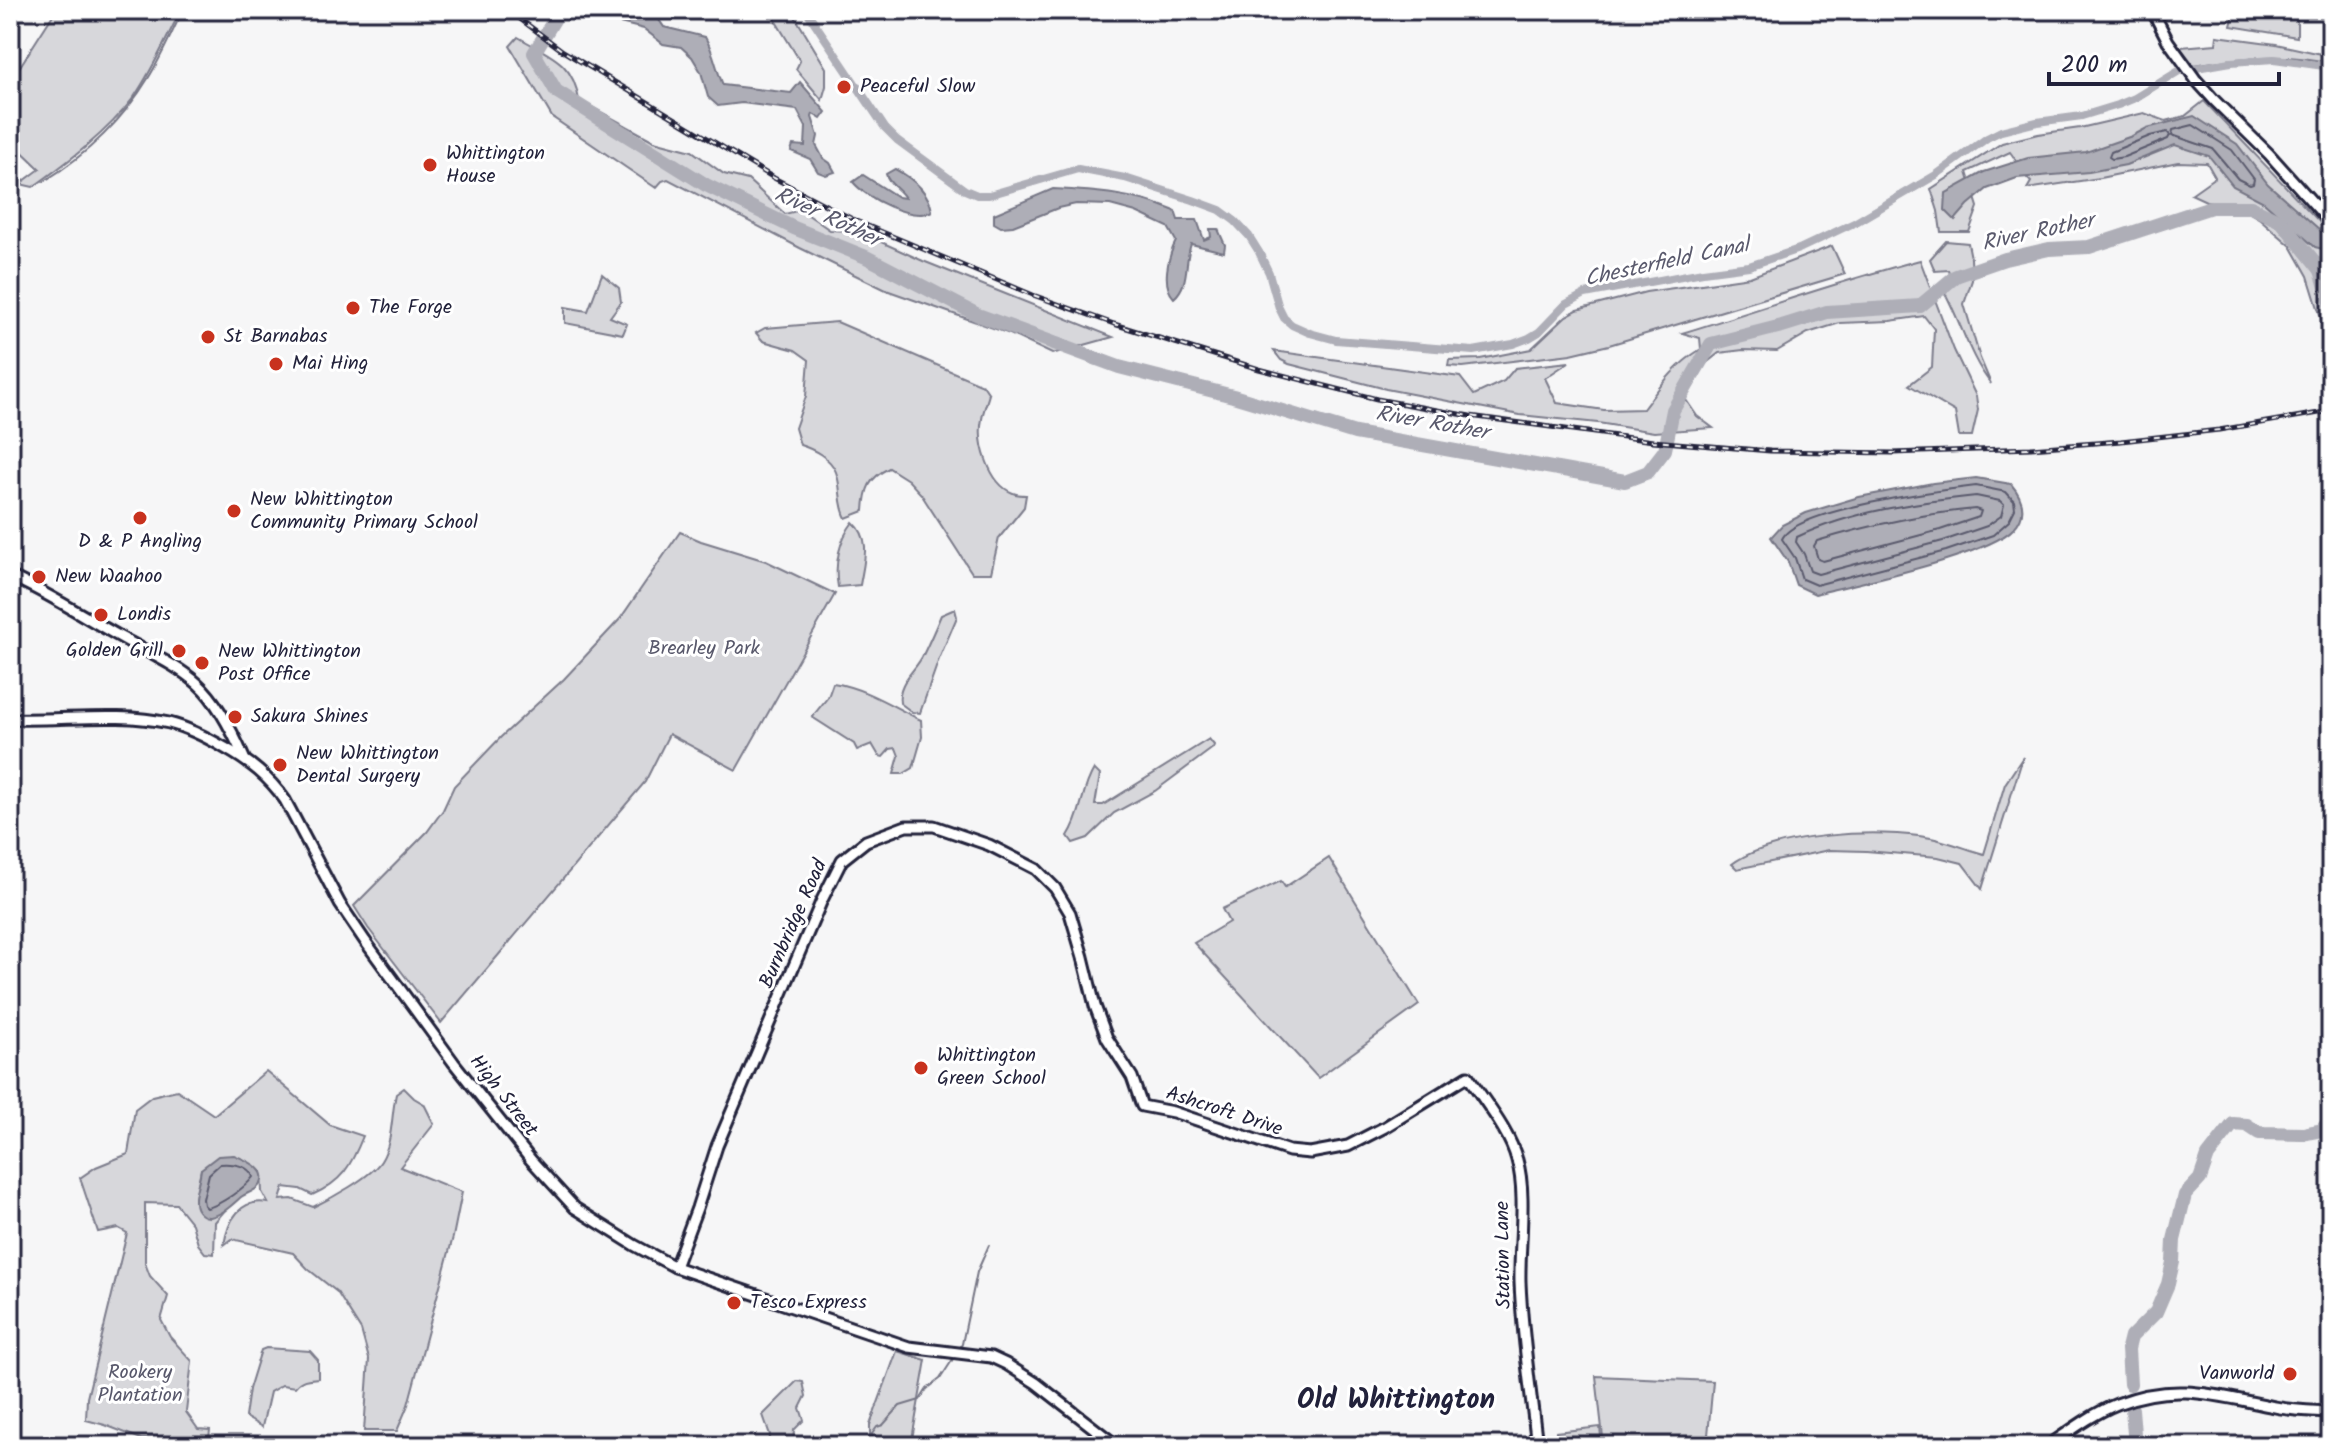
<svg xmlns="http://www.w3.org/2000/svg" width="2341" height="1456" font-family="Kalam,sans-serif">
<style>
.green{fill:#d7d7db;stroke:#7c7c8b;stroke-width:2}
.water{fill:#aeaeb7;stroke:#767685;stroke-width:2}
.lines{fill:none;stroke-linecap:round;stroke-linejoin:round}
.shore{stroke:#5a5a6d;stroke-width:2}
.stream{stroke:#767685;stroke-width:2}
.canal{stroke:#aeaeb7;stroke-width:8}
.river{stroke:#aeaeb7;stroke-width:14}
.secondary-casing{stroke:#22223b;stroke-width:15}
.secondary{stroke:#fff;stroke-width:9}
.rail-casing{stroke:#22223b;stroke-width:5}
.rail{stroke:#fff;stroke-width:2;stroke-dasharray:6;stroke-linecap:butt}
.poi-dot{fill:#c8321e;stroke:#fff;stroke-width:3}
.labels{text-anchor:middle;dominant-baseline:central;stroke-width:6;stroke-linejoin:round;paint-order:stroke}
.poi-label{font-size:20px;fill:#22223b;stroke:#fff;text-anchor:start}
.park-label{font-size:20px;fill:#58586b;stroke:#fff}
.street-label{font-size:20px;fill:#22223b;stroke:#fff}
.water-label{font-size:22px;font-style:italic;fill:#5a5a6d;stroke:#fff}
.district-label{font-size:28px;font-weight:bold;fill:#22223b;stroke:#fff}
</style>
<rect width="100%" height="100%" fill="#f6f6f7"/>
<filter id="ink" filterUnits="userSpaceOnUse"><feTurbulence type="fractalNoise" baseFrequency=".0125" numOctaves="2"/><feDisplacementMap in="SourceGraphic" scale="16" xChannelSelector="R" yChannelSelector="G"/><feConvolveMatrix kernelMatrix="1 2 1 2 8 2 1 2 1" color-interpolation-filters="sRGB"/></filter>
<g filter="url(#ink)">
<g class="green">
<path d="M56 10H181C166 39 153 70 134 97 107 133 69 161 33 187L20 184 40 169 10 140V82Z"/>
<polygon points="769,10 791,10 826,68 826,86 822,100 796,69 800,61"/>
<polygon points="2235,10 2297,10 2297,37 2231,26"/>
<path d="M2217 36 2276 44 2326 55 2331 56V63C2286 52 2239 57 2194 65L2180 47 2216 44Z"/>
<path d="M518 37C550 56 573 61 579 100L654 141 692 151 724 174 748 180 785 214 801 210 830 230 857 231 923 261 1113 337 1052 354 1010 334 886 290 800 248 668 179 662 181 656 188 552 117 510 46Z"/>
<path d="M2204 101 2331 234V350L2308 276 2291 246 2260 219 2230 202 2206 201 2191 194 2215 177 2207 163 2178 162 2100 178 2027 189 2031 182C2021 174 2018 162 2010 152L1967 172 1978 207 1969 232H1941L1938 211 1931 189 2002 143 2038 134 2080 128 2144 113 2166 121 2185 116Z"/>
<path d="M1946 241 1968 243 1971 258 1972 280 1964 304 1980 358 1991 384C1969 356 1961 322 1944 291L1952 284 1949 270 1935 271 1930 259Z"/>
<polygon points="1832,246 1845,274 1609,345 1571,354 1463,367 1448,366 1449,360 1480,359 1531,349 1566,316 1577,310 1646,292 1750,277"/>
<path d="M1920 260 1954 350 1976 396 1978 410 1972 436H1959L1955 412 1909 385 1932 367 1934 329 1924 316 1890 321 1840 323 1808 333 1777 351 1743 350 1719 353 1699 369 1682 394 1697 416 1713 428 1654 432 1598 423 1520 415 1386 389 1289 364 1281 360 1274 351 1460 377 1474 395 1504 381 1515 368 1569 362 1545 378 1557 403 1604 410 1643 409C1662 384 1674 366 1701 349L1700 338 1682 333C1762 309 1839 281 1920 260Z"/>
<polygon points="602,274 619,288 621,302 610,317 627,324 623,334 565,323 565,307 588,311"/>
<path d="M837 322 983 385 989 394C987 402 983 411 982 419 977 442 989 484 1013 493 1017 495 1021 495 1026 495L1024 507 999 538 991 573H972L921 494 908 480 889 468C869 478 865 489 864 511L846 518C838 503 842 488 836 472 831 458 813 449 800 445L795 428 806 396 809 360 795 350 763 341 756 333 765 328Z"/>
<path d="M853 522C872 539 864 561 860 585L838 587C834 565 839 540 853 522Z"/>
<polygon points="680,532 701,541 766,561 835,594 736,770 669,734 645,782 441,1023 368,928 354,906 427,832 443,810 454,786 501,737 564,679 620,619"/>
<path d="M955 609 957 617 939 659 920 713 912 712 900 703C897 683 914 672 922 657 929 643 935 629 941 615Z"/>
<path d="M833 683C865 688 892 706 921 720L922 737 913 768 903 774H894L899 756 896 748 890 749 883 757 879 756 872 744 857 750 854 744 812 717 828 697Z"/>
<path d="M1209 739 1214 745 1213 748 1155 791 1114 813 1088 838 1073 843 1068 836C1082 815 1081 790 1094 769L1100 775 1095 805H1103Z"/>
<path d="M2023 757 1982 889 1962 863 1938 857 1866 851 1829 850 1737 869 1732 864C1775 833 1879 828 1931 838 1949 842 1967 849 1984 854L2005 784Z"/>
<polygon points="1329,858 1419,1005 1318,1078 1194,943 1229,922 1222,909 1281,881 1285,887"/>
<path d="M266 1071 330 1125 363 1136C351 1166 342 1182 312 1195L300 1189 284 1187 280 1200 292 1199 313 1207C330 1199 371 1177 381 1161 393 1142 391 1116 396 1094L404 1088 414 1098 424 1104 434 1124 400 1167 462 1192 453 1237 408 1405 397 1431H364L369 1359 361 1330 337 1292 308 1269 293 1253 232 1239 224 1245C228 1220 240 1198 268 1203L262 1192 261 1171 201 1169 195 1198 210 1217 226 1209 215 1222 214 1254 205 1253 198 1244 192 1224 176 1204 145 1203V1263L150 1276 168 1296 161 1320 170 1337 192 1361 186 1412 198 1429 210 1430 208 1446H203L201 1440 141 1439 105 1425 86 1420 87 1398 127 1233 118 1228 98 1232 80 1178 96 1167 128 1154 135 1109 152 1096 177 1090 214 1115Z"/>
<path d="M266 1348 310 1351 318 1360V1378C310 1379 302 1378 295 1387L282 1385 270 1392 262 1427 245 1417 249 1389 261 1350Z"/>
<polygon points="897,1351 926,1360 912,1439 918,1446 870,1446 870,1425"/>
<polygon points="1596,1376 1713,1381 1707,1446 1604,1446"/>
<polygon points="797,1381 803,1382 806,1396 800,1408 804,1420 794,1430 793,1442 790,1446 769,1446 770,1435 763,1415"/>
<polygon points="1600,1427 1602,1446 1557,1446 1556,1432"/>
</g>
<g class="water">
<path d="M602 10H642L655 14 664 27 705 37C714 52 716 69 723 85L791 93 800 82 826 112 821 119 813 114 812 117 818 136 816 145 823 158 830 163 835 172 826 175 818 172 810 159 791 151 793 145 805 146 806 127 797 110 742 103 718 106 708 97 701 72 692 57 681 47 663 44 644 29 607 20Z"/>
<polygon points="2194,116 2237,144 2268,184 2329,238 2327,250 2315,247 2264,202 2233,186 2209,156 2175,145 2126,165 2089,172 2017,178 1987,189 1968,205 1955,220 1945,210 1946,193 1984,172 2028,158 2086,152 2132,136 2147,128"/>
<path d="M895 169C912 178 929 192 932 211 912 222 866 198 853 182L863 175 898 197 905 198C900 189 888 184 886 174Z"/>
<path d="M1053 189C1095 191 1136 194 1175 211L1178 220H1197L1204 240 1211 237 1210 229H1218L1225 245 1224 252 1191 244C1184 263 1190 284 1174 298 1161 285 1168 257 1176 241L1168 227 1136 212 1110 205 1076 204 1058 208 1013 226 1001 227 994 223V214Z"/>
<path d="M1976 478 2011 484C2023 498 2028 513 2014 528 1989 556 1857 583 1815 594L1796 585 1788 562 1771 537 1782 525 1806 513 1859 497 1933 483Z"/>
<path d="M234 1155C246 1160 274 1171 257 1188 252 1192 245 1194 241 1197 232 1205 221 1216 209 1217 204 1217 201 1215 198 1211 190 1201 200 1182 201 1169L218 1156Z"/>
</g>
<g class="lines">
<g class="shore">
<polygon points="2193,125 2232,150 2254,179 2253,184 2250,185 2238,179 2213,149 2172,135 2173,130"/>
<polygon points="2167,132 2170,135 2168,139 2124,157 2112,159 2109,157 2111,152 2150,136"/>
<path d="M1976 486 2006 492 2014 501 2015 509 2009 521 1993 535 1946 551 1816 585 1802 579 1795 558 1782 539C1795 509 1942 490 1976 486Z"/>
<path d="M1976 496 2000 501 2004 505 2001 516 1987 526 1943 541 1818 574 1810 571 1804 554 1796 542 1797 537C1852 511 1917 502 1976 496Z"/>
<path d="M1975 509 1981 511 1979 517 1940 530 1823 561 1818 559 1814 546 1817 541C1870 525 1920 514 1975 509Z"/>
<path d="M220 1164C232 1163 249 1165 253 1177 245 1188 220 1205 207 1208L204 1205 203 1199 209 1174Z"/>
</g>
<g class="stream">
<path d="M43 182C85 156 123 120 149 77 162 56 172 32 183 10"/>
<polyline points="958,1351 962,1344 977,1272 989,1245"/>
<polyline points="874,1446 872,1434 877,1427 883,1425 900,1406 920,1400 927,1389 940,1379 955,1356"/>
</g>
<polyline class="canal" points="806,10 885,128 897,140 965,190 977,195 989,195 1078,169 1125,178 1193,200 1220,210 1235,221 1249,236 1259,252 1269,273 1279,308 1284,318 1292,325 1310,333 1336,340 1473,351 1513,344 1529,338 1539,332 1566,304 1585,294 1703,272 1749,266 1799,249 1856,222 1936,175 1987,138 2001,131 2037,122 2082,116 2118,105 2135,98 2179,71 2231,62 2274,59 2331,67"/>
<g class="river">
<polyline points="560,10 534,53 556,91 706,185 794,228 866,257 978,315 1119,367 1233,396 1355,433 1625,481 1648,472 1665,450 1673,410 1711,344 1782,326 1827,312 1920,306 1956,276 2005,259 2049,249 2089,247 2211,207 2251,207 2282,222 2321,270 2331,265"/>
<polyline points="2321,270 2331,305"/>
<polyline points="2130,1384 2128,1349 2131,1337 2156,1312 2168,1284 2173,1262 2174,1240 2185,1195 2200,1179 2208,1156 2233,1124 2247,1125 2259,1133 2303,1134 2322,1130 2331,1118"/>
<polyline points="2132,1409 2135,1446"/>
</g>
<g class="secondary-casing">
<g id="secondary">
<polyline points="2152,10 2168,41 2196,80 2215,101 2269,154 2331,223"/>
<path d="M10 576C50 594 86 618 124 639 149 653 177 665 198 684 217 701 234 735 244 758"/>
<path d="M10 719C63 721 117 712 169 723 189 728 208 738 225 748 250 762 269 777 285 800L340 904 365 941 454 1063 531 1160 575 1208 634 1245 675 1267 909 1347 991 1357 1006 1364 1036 1383 1117 1446"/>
<path d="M675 1267 697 1208 717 1146 822 900 842 860 866 841 906 826H934L989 845 1036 869 1055 888 1070 913 1083 957 1095 1006 1107 1038 1132 1077 1142 1106 1173 1112 1289 1151 1310 1153 1348 1146 1385 1127 1468 1076C1484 1101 1510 1132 1517 1160 1527 1193 1519 1246 1520 1282 1522 1336 1531 1392 1537 1446"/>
<path d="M2048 1446C2070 1431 2092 1414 2117 1404 2175 1381 2218 1396 2275 1407 2294 1411 2312 1411 2331 1412"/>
</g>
</g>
<use href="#secondary" class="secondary"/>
<g class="rail-casing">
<polyline id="rail" points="508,10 563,51 774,178 856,221 1033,295 1114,324 1259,369 1377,399 1470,416 1653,441 1770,451 1893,453 2031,448 2121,441 2219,430 2331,411"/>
</g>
<use href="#rail" class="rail"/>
</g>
</g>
<g class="poi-dot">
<circle cx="844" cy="87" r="8"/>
<circle cx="430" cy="165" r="8"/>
<circle cx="353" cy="308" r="8"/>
<circle cx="208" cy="337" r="8"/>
<circle cx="276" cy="364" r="8"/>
<circle cx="234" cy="511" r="8"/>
<circle cx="140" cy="518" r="8"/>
<circle cx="39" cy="577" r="8"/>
<circle cx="101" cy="615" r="8"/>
<circle cx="179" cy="651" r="8"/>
<circle cx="202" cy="663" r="8"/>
<circle cx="235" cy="717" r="8"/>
<circle cx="280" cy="765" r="8"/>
<circle cx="921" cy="1068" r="8"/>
<circle cx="734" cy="1303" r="8"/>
<circle cx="2290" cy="1374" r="8"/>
</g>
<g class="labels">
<g class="poi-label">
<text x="860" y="87">Peaceful Slow</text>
<text x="446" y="154">Whittington<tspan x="446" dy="23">House</tspan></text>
<text x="369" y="308">The Forge</text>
<text x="224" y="337">St Barnabas</text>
<text x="292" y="364">Mai Hing</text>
<text x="250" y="500">New Whittington<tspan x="250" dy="23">Community Primary School</tspan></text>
<text x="140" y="542" text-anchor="middle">D &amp; P Angling</text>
<text x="55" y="577">New Waahoo</text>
<text x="117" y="615">Londis</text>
<text x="163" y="651" text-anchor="end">Golden Grill</text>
<text x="218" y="652">New Whittington<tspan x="218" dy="23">Post Office</tspan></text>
<text x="251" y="717">Sakura Shines</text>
<text x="296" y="754">New Whittington<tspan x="296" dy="23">Dental Surgery</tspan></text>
<text x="937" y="1056">Whittington<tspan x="937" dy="23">Green School</tspan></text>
<text x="750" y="1303">Tesco Express</text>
<text x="2274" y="1374" text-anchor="end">Vanworld</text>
</g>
<g class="park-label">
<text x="704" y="649">Brearley Park</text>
<text x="140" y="1373">Rookery<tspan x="140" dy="23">Plantation</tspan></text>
</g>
<g class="street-label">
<text transform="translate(794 924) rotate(-66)">Burnbridge Road</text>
<text transform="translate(503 1096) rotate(52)">High Street</text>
<text transform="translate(1224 1112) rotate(18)">Ashcroft Drive</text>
<text transform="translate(1504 1255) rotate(-91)">Station Lane</text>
</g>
<g class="water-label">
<text transform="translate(827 218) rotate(25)">River Rother</text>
<text transform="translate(2038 233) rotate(-12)">River Rother</text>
<text transform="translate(1667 263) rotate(-12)">Chesterfield Canal</text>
<text transform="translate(1432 424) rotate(10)">River Rother</text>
</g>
<g class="district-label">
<text x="1396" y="1400">Old Whittington</text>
</g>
</g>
<rect width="2341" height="1456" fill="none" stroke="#fff" stroke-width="40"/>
<rect x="20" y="20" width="2301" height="1416" fill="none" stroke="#22223b" stroke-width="3" filter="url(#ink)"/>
<path d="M2049 72v12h230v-12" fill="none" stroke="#22223b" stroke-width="4"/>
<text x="2061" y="72" font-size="24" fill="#22223b" stroke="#ffffff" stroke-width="6" paint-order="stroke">200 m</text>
</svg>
